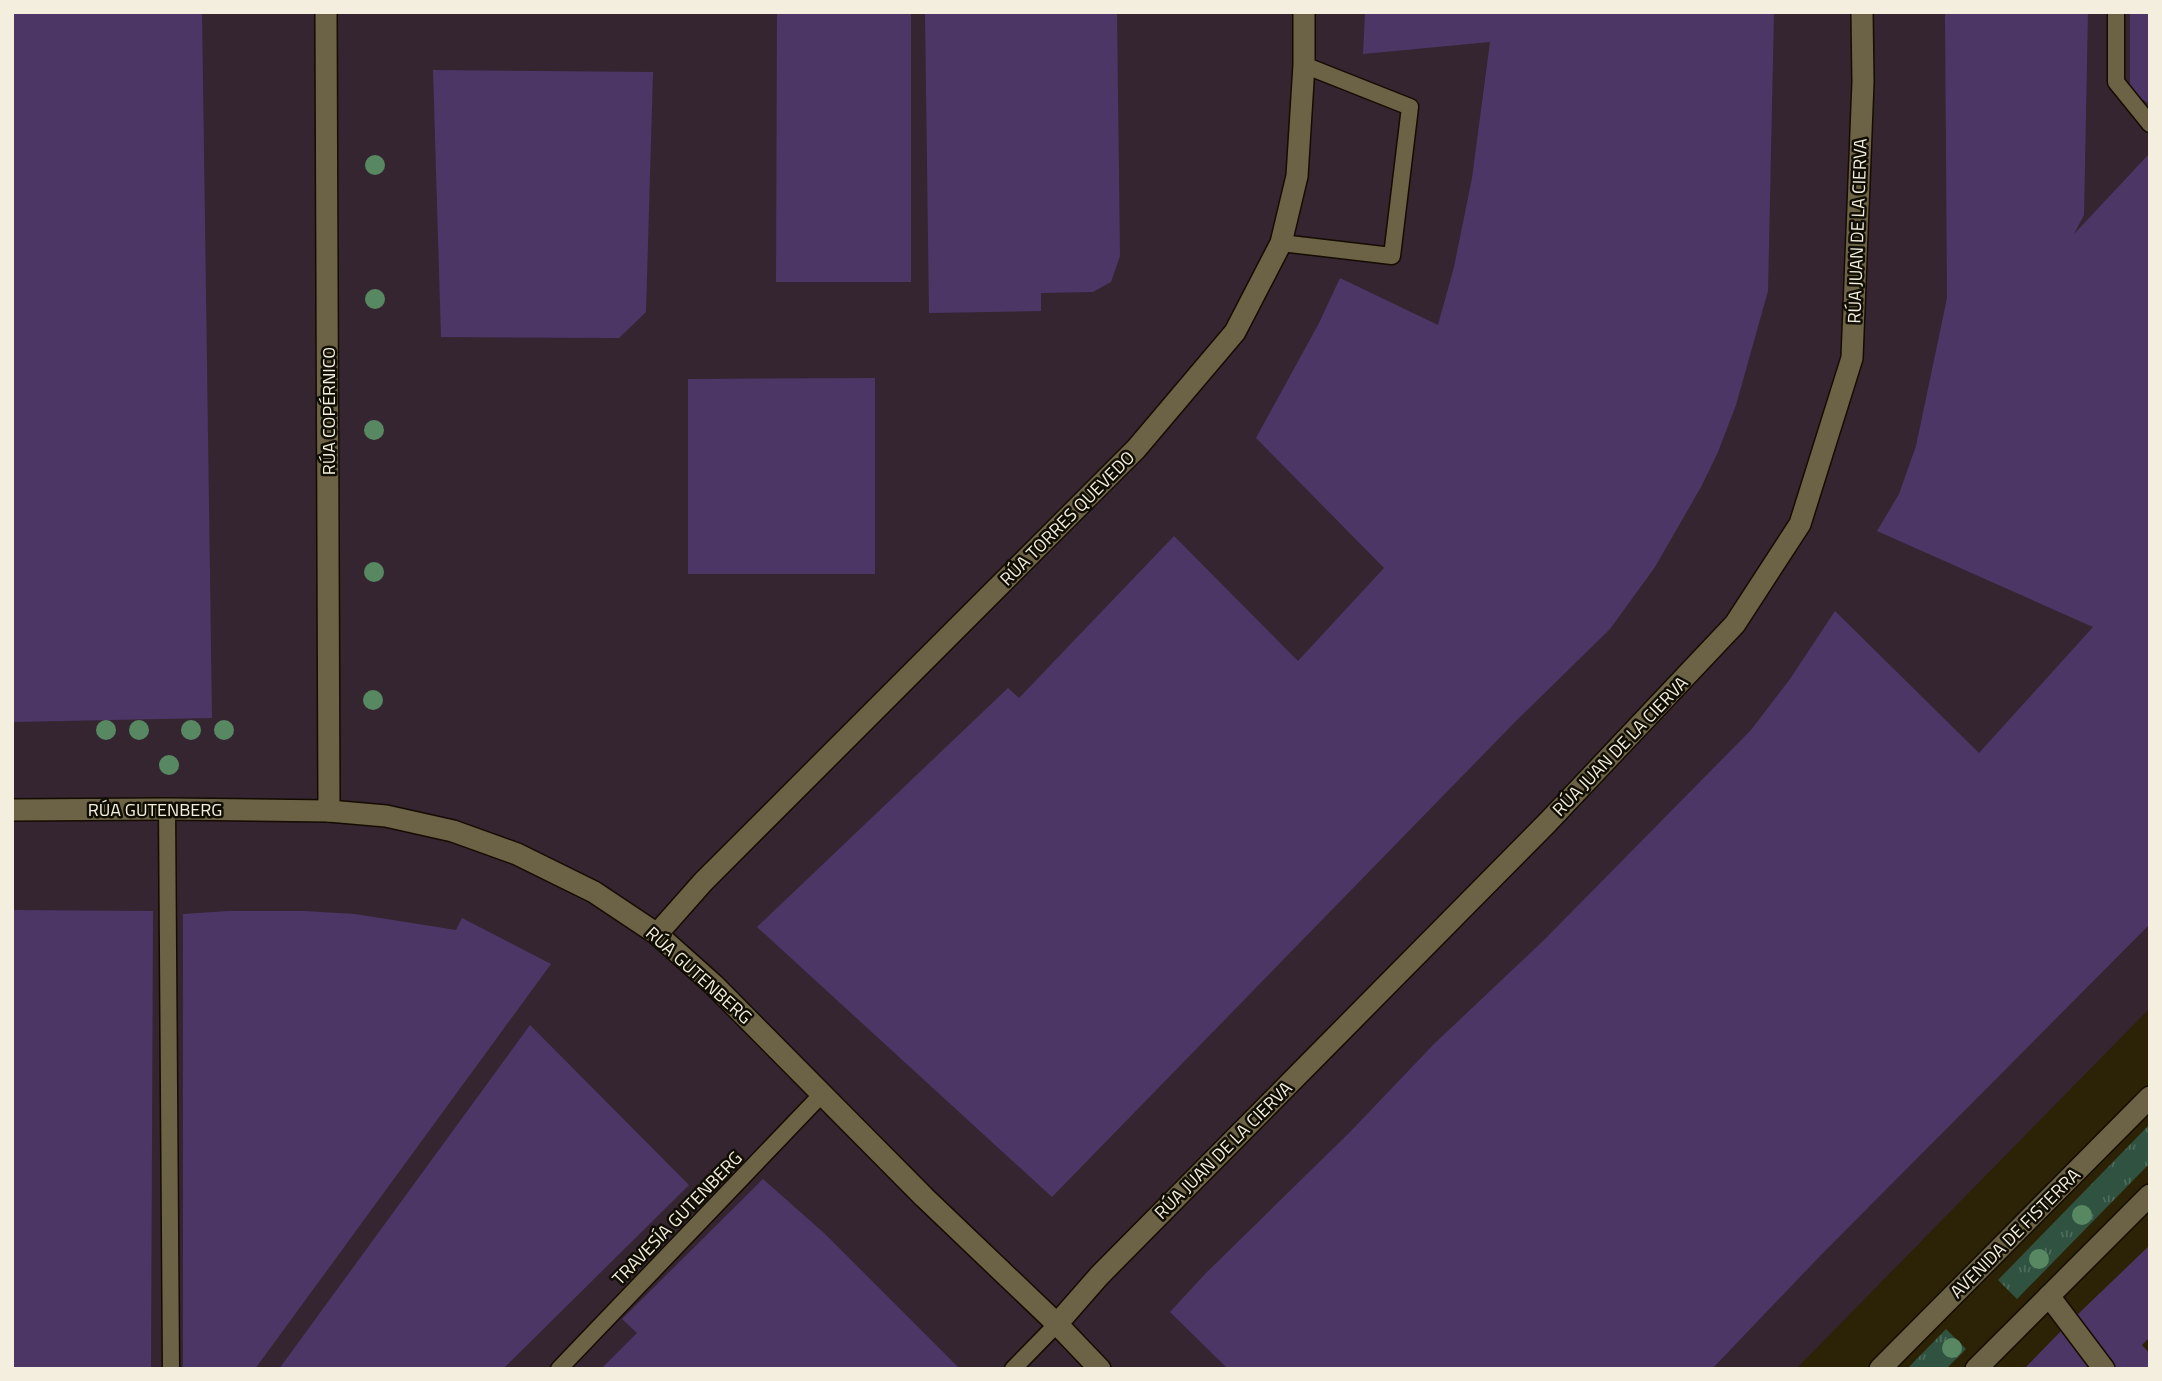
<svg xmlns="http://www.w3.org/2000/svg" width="2162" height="1381" font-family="'Titillium Web',sans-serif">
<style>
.industrial{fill:#352530}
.grass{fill:url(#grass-tufts)}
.building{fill:#4c3666}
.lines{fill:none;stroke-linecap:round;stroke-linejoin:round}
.service-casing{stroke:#140c00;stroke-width:19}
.minor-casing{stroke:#140c00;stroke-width:24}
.secondary-casing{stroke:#140c00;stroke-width:24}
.service{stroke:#6c6245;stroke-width:16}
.minor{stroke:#6c6245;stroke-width:21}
.secondary{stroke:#6c6245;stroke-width:21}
.tree{fill:#578862}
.labels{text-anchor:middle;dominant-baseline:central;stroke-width:5;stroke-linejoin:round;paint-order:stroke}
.street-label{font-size:18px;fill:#f4eede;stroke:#100d03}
</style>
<defs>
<pattern id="grass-tufts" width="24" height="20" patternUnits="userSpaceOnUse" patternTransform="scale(1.75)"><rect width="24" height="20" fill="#2f5241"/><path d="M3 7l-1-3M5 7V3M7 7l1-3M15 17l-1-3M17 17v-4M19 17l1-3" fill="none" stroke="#4e6b5c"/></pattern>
</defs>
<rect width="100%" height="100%" fill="#2c2307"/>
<polygon class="industrial" points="12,12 2150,12 2150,1008 1796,1369 12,1369"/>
<g class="grass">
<polygon points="2150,1124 2150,1163 2017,1299 1998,1280"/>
<polygon points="1946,1329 1966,1349 1946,1369 1907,1369"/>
</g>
<g class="building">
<polygon points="12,12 202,12 212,718 12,722"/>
<polygon points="777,12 911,12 911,282 776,282"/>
<polygon points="925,12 1117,12 1120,256 1111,282 1093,292 1041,293 1041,311 929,313"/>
<polygon points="1365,12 1774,12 1768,291 1736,405 1718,452 1701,487 1655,567 1610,629 1515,722 1052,1197 757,927 1008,688 1019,698 1174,536 1298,661 1384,568 1256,438 1319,323 1340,278 1438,325 1454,267 1472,178 1490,42 1363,54"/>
<polygon points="1945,12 2088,12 2084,215 2074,234 2150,153 2150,924 1819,1257 1712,1369 1228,1369 1170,1312 1206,1273 1350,1132 1434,1044 1544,940 1751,730 1790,679 1835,611 1979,753 2093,627 1877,531 1899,494 1916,446 1947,298"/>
<polygon points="2130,12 2150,12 2150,104 2130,92"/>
<polygon points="433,70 653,72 646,312 619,338 441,337"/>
<polygon points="875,378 875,574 688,574 688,379"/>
<polygon points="12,910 153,911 151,1369 12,1369"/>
<polygon points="228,911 304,911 355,914 456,930 462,918 551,964 255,1369 183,1369 183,914"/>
<polygon points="530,1025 689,1185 503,1369 279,1369"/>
<polygon points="763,1179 824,1233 960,1369 601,1369 637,1333 622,1319"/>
<polygon points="2150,1245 2150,1337 2142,1345 2150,1354 2150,1369 2113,1369 2075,1317"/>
<polygon points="2064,1328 2092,1369 2024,1369"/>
</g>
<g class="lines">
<g class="service-casing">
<g id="service">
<polyline points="2116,12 2116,82 2150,124"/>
<polyline points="1281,243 1392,256 1410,107 1304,65"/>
<polyline points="167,809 171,1369"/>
<polyline points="559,1369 823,1093"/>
<polyline points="1013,1369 1057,1324"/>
</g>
</g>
<g class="minor-casing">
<g id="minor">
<polyline points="326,12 329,811"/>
<polyline points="12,810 167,809 329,811 386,816 453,831 517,854 594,892 657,934 714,985 924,1197 1057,1324 1100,1369"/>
<polyline points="657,934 703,882 1136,449 1235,332 1281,243 1297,176 1304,65 1304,12"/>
<polyline points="2049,1296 2104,1369"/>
<polyline points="1057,1324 1099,1276 1548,822 1735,624 1800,524 1852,358 1863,82 1862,12"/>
</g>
</g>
<g class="secondary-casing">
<g id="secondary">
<polyline points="1880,1369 2150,1097"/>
<polyline points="1976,1369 2150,1195"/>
</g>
</g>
<use href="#service" class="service"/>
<use href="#minor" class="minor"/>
<use href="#secondary" class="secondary"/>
</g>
<g class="tree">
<circle cx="375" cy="165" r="10"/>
<circle cx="375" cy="299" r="10"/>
<circle cx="374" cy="430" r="10"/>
<circle cx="374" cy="572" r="10"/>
<circle cx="373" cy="700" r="10"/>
<circle cx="106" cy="730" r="10"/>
<circle cx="139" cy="730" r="10"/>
<circle cx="191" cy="730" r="10"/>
<circle cx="224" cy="730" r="10"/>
<circle cx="169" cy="765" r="10"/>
<circle cx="2082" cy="1215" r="10"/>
<circle cx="2039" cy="1259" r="10"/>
<circle cx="1952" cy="1348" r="10"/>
</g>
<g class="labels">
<g class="street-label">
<text transform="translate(1857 231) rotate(-88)">RÚA JUAN DE LA CIERVA</text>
<text transform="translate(328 411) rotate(-90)">RÚA COPÉRNICO</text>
<text transform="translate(1067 518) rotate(-45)">RÚA TORRES QUEVEDO</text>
<text transform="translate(1620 746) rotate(-46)">RÚA JUAN DE LA CIERVA</text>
<text x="155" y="809">RÚA GUTENBERG</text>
<text transform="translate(699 975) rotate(42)">RÚA GUTENBERG</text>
<text transform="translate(1223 1150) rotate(-45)">RÚA JUAN DE LA CIERVA</text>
<text transform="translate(677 1218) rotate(-46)">TRAVESÍA GUTENBERG</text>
<text transform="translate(2015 1233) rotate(-45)">AVENIDA DE FISTERRA</text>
</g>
</g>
<rect width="2162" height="1381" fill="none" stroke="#f4eede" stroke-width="28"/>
</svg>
